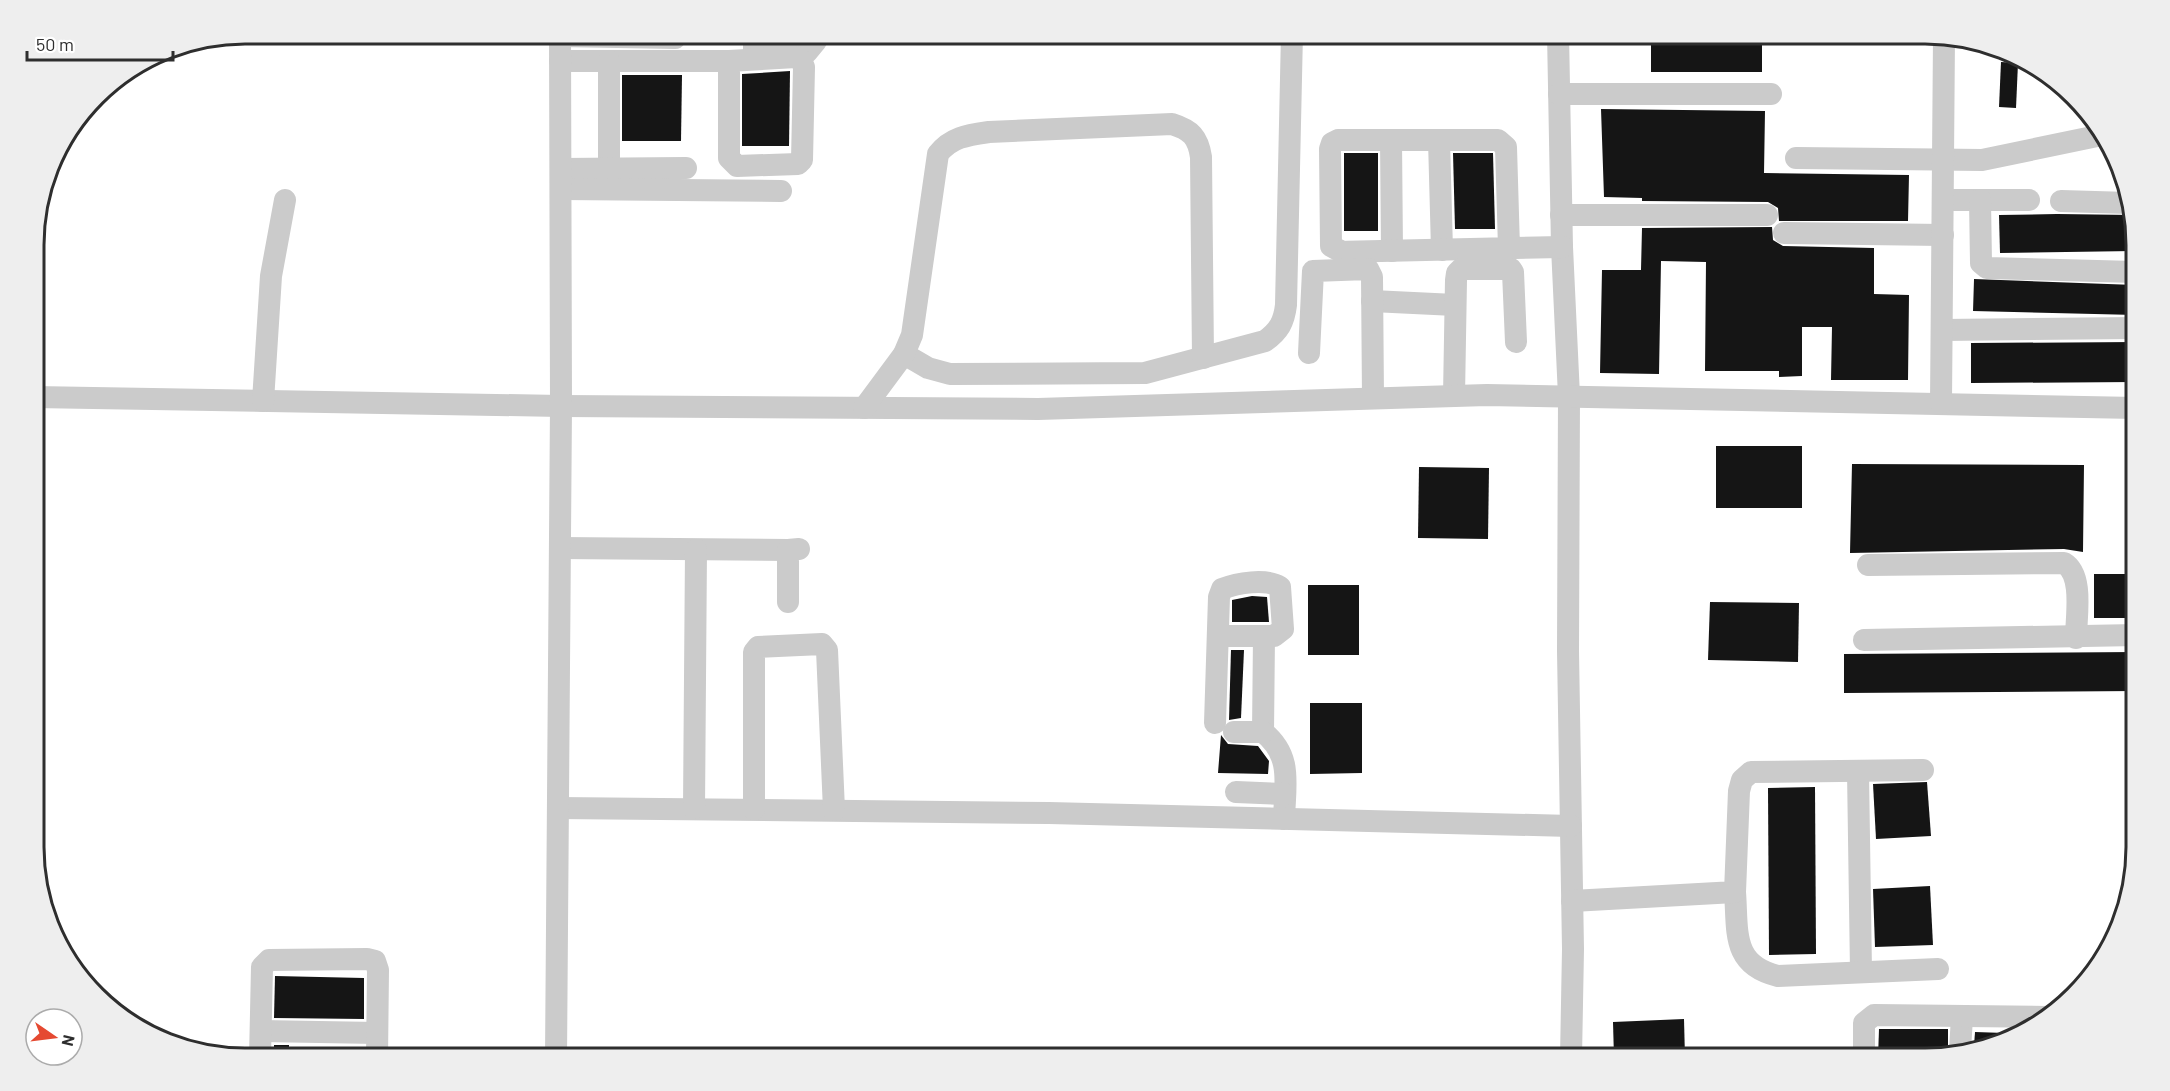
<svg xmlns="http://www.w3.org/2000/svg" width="2170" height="1091" font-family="Barlow,sans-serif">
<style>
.building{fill:#151515}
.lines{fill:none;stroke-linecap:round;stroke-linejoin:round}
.minor{stroke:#cbcbcb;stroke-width:22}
.rim{fill:none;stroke:#2e2e2e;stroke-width:3}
</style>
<rect width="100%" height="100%" fill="#fff"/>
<g class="building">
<rect x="1651" y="34" width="111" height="38"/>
<polygon points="2001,62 2018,63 2016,108 1999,107"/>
<polygon points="790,71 789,146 742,146 742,74"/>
<polygon points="622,75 682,75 681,141 622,141"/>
<polygon points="1601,109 1765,111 1764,173 1909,175 1908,221 1779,221 1778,208 1768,202 1642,201 1642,198 1604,197"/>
<rect x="1344" y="153" width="34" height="78"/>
<polygon points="1453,153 1493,153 1495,229 1455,229"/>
<polygon points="2057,214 2133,215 2134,251 2000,253 1999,215"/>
<polygon points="1772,227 1773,240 1783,246 1874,248 1874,294 1909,295 1908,380 1831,380 1832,327 1802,327 1802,376 1779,377 1779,371 1705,371 1706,262 1661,261 1659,374 1600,373 1602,270 1641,270 1642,228"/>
<polygon points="1974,279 2135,285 2136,315 1973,311"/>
<polygon points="2136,342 2136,382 1971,383 1971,343"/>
<rect x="1716" y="446" width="86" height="62"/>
<polygon points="1852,464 2084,465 2083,552 2064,549 1850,553"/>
<polygon points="1419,467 1489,468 1488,539 1418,538"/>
<rect x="2094" y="574" width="42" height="44"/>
<rect x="1308" y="585" width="51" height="70"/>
<polygon points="1252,596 1267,597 1269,622 1232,622 1232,600"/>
<polygon points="1710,602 1799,603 1798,662 1708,660"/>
<polygon points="1231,650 1244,650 1241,718 1229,720"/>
<polygon points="2136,652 2137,691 1844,693 1844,654"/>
<polygon points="1310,703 1362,703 1362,773 1310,774"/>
<polygon points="1221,735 1228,744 1258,746 1269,761 1268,774 1218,773"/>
<polygon points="1927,782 1931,836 1876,839 1873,784"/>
<polygon points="1815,787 1816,954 1769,955 1768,788"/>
<polygon points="1930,886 1933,945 1875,947 1873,889"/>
<polygon points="275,976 364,978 364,1019 274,1018"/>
<polygon points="1684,1019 1685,1058 1614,1058 1613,1022"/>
<polygon points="1879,1029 1948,1029 1948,1055 1939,1058 1878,1058"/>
<polygon points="1975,1032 2005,1033 2006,1035 1974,1046"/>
<rect x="274" y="1045" width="15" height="13"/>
</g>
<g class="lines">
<g class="minor">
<polyline points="754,33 754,50 758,52 807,52 816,41 816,33"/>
<polyline points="1558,33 1562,247 1569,396 1568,651 1573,949 1571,1058"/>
<polyline points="560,36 675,38 678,33"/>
<polyline points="560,61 729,61 796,57 801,60 804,67 802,160 798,164 737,166 729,158 729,61"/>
<polyline points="609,61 609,168"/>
<polyline points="1559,94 1771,94"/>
<polyline points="1391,140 1392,251"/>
<polyline points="1439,140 1442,250"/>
<polyline points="1796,158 1982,160 2102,135"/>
<polyline points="561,169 686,168"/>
<polyline points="561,189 781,191"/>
<polyline points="1943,200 2029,200"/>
<polyline points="1980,200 1981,263 1987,268 2135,272"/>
<polyline points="2061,201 2129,203"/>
<polyline points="1561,215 1767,215"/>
<polyline points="1784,233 1943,235"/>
<path d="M1509 248 1506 147 1498 140H1338L1332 143 1330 149 1331 246 1342 252C1415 250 1488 249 1562 247"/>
<polyline points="1372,301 1455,305"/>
<polyline points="1942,330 2136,328"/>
<polyline points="1309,353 1313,271 1368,269 1372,277 1373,398"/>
<path d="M904 354 928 368 950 374 1145 373 1265 341C1279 331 1284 322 1286 305L1292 33"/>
<polyline points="1454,396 1456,280 1457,273 1461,269 1511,269 1513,272 1516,342"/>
<polyline points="34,397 561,406 1038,409 1487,395 2136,408"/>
<polyline points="263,401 271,276 285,200"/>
<polyline points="1941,403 1944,37"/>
<path d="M864 408 904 354 912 335 938 154C951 137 968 135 989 132L1172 124C1191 130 1198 137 1201 157L1203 358"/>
<polyline points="560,548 788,550"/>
<path d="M1868 565 2064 563C2084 575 2076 617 2076 638"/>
<polyline points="788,602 788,550 799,549"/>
<path d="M1264 636 1263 732C1293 756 1285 784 1284 819"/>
<polyline points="1864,640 2136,635"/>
<path d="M1215 723 1219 597 1222 589C1237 583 1266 578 1280 587L1283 629 1274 636H1218"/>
<polyline points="1234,732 1263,732"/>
<polyline points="1858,771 1861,972"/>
<polyline points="1236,792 1285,794"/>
<polyline points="558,808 1049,813 1571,826"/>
<polyline points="694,808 696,550"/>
<polyline points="754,809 754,652 758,647 822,644 827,650 834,810"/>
<path d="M1735 892C1738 931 1731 965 1778 976L1938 969"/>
<polyline points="1572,901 1735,892 1739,791 1742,780 1751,772 1923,770"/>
<polyline points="261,1031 377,1033"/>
<polyline points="1960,1050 1962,1017"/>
<polyline points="260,1058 262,967 269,960 367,959 375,961 378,970 377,1058"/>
<polyline points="556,1058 561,406 560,33"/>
<polyline points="1864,1058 1864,1023 1874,1015 2048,1017"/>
</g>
</g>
<path d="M0 0H2170V1091H0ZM245 44H1925A201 201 0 0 1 2126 245V847A201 201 0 0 1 1925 1048H245A201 201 0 0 1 44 847V245A201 201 0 0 1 245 44Z" fill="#eee" fill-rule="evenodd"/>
<path class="rim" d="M245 44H1925A201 201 0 0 1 2126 245V847A201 201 0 0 1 1925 1048H245A201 201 0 0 1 44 847V245A201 201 0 0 1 245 44Z"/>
<g transform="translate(54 1037) rotate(104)"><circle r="28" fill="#ffffff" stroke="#ababab" stroke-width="1.5"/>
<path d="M0-4.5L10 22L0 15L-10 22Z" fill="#e54931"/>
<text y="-9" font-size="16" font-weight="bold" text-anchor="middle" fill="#2e2e2e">N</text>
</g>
<path d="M27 51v9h146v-9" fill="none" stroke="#2e2e2e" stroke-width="3"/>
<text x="36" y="51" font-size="18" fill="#2e2e2e" stroke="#ffffff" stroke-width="4.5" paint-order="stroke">50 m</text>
</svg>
